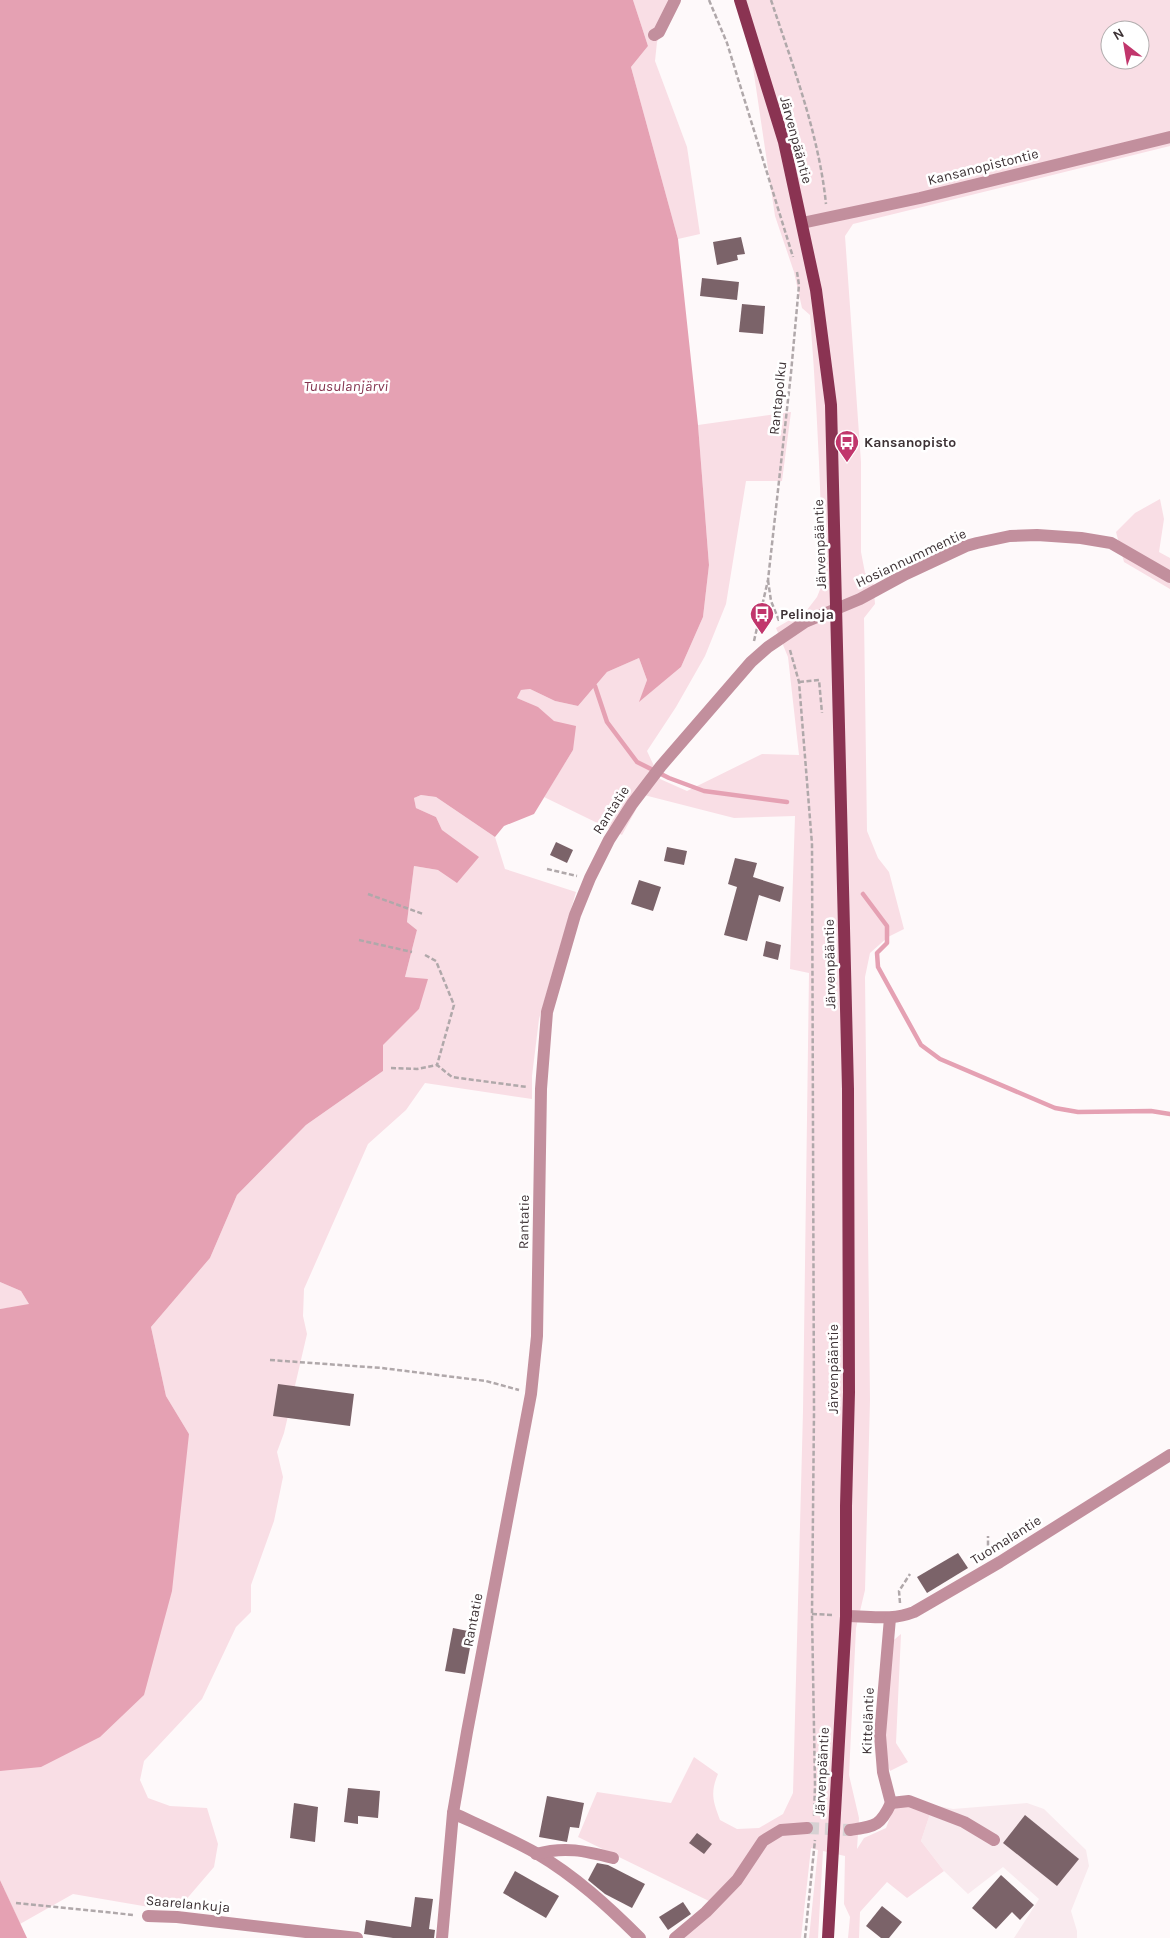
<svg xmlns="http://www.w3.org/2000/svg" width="1170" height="1938" font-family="Karla,sans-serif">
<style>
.built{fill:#f9eaee}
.green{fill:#f9dee5;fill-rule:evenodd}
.water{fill:#e5a1b3}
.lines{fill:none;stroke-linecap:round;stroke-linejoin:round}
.stream{stroke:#e5a1b3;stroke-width:4.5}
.building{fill:#7b6369}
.minor-tunnel{stroke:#d7d1d3;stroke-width:12;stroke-dasharray:12 6;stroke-linecap:butt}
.path{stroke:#b0a8aa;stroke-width:2.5;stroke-dasharray:5 2.5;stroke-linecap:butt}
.minor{stroke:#c28f9d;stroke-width:12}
.major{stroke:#8a3352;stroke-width:12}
.labels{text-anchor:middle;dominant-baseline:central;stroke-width:5;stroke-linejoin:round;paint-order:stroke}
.street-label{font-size:14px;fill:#3d3235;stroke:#fff}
.poi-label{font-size:14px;font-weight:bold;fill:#3d3235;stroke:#fff;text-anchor:start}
.water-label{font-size:15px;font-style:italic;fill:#863651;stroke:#fff}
</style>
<rect width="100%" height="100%" fill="#fef9fa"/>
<polygon class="built" points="1027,1803 1044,1809 1086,1850 1089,1866 1071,1911 1077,1931 1077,1938 1014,1938 1039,1899 1003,1867 968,1894 944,1871 921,1841 933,1805 953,1809"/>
<g class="green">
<polygon points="633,0 675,0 657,42 655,61 687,147 700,234 678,239 631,67 648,46"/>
<path d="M743 0H1170V146L853 224 845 236 861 462V552L865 573 873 578 875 604 864 618 867 831 878 858 889 872 904 929 888 937 870 953 865 977 870 1400 865 1590 856 1628 849 1775 859 1818 857 1849 864 1838 886 1828 896 1802 933 1805 921 1841 944 1871 907 1898 887 1882 860 1912 859 1938H848L850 1917 844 1904 845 1856 823 1851 818 1938H809L818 1850 811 1848 801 1938H680L709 1901 578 1837 597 1792 671 1803 694 1757 718 1774C710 1793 713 1801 720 1820L737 1829 759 1828 783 1814 793 1793 803 1411 809 973 790 969 795 816 734 818 644 795 622 835 544 797 573 750C554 721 549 711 517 698L521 690 530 689 555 701 578 706 607 672 639 658 647 680 640 701 681 667 703 617 709 565 698 425 791 412 782 481H746L726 604 705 656 676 707 647 751 660 779 687 791 762 754 799 755 788 657 776 628 807 610 817 597 823 582C821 493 817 404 810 315L802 308 794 272 775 216ZM1110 30H1140V60H1110Z"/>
<polygon points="1160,499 1164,519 1159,552 1170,558 1170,589 1124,562 1116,532 1135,513"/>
<polygon points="421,795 436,797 495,837 505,869 576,892 539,1019 532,1076 532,1099 425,1083 406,1110 368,1144 304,1289 303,1316 307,1334 284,1433 277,1452 283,1477 274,1521 251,1585 251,1612 236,1627 202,1699 144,1761 140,1780 148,1798 170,1806 207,1808 218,1844 214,1867 178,1909 149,1907 73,1894 20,1924 0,1880 0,1771 189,1434 166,1396 151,1327 210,1258 237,1195 306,1125 383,1071 382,1045 419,1009 405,977 417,930 407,922 414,866 438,870 442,830 436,817 416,808 414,798"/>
<polygon points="0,1282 21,1291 30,1305 0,1309"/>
<polygon points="901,1634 896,1743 908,1762 890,1771 883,1751 889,1644"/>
</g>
<g class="water">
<polygon points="0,0 633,0 648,46 631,67 678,239 698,425 709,565 703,617 681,667 639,702 647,680 639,658 607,672 578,706 555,701 530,689 521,690 517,698 538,707 554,721 576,726 573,750 534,814 504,826 495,837 436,797 421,795 414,798 416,808 436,817 442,830 479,857 457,883 438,870 414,866 407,922 417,930 405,977 428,979 419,1009 383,1045 383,1071 306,1125 237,1195 210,1258 151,1327 166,1396 189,1434 172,1591 144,1695 100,1737 41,1767 0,1771 0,1309 29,1304 21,1291 0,1282"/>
<polygon points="0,1880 27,1938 0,1938"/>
</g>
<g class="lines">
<g class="stream">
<polyline points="595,686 607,722 637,762 669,778 704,791 787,802"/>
<polyline points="863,894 887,926 887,943 877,953 878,967 921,1045 940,1059 1055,1108 1078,1112 1151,1111 1170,1114"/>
</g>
</g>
<g class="building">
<polygon points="741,237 745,254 737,255 738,260 717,265 713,242"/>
<polygon points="702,278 739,282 737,300 700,296"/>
<polygon points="742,304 765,306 763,334 739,332"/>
<polygon points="556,842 573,850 567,863 550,855"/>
<polygon points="667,847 687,851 684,865 664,861"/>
<polygon points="735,858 757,863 753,877 784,887 780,902 759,895 747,941 724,935 737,887 728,884"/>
<polygon points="639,880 661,887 653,911 631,904"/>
<polygon points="766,941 781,945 778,960 763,956"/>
<polygon points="278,1384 354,1394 350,1426 273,1416"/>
<polygon points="958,1553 968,1568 927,1593 917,1577"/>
<polygon points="453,1628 473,1632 465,1674 445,1671"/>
<polygon points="348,1788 380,1791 378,1818 358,1816 358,1824 344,1822"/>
<polygon points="547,1796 584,1803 579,1828 570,1827 567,1842 539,1837"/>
<polygon points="294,1803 318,1807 315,1842 290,1838"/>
<polygon points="1025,1815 1079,1859 1057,1886 1003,1843"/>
<polygon points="697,1833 712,1844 704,1854 689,1843"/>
<polygon points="597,1863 608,1865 645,1884 632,1908 605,1894 588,1880"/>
<polygon points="515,1871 559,1896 546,1918 503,1893"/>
<polygon points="1001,1875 1034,1905 1020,1920 1012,1912 996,1929 972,1908"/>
<polygon points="415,1897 433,1899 429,1929 435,1930 434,1938 393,1938 364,1934 366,1920 411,1927"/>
<polygon points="683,1902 691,1914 668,1930 659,1917"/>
<polygon points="882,1906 902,1922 889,1938 881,1938 866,1926"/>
</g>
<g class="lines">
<polyline class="minor-tunnel" points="807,1828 850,1830"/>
<g class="path">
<polyline points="709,0 727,43 793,257"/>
<path d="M771 0C793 66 819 135 826 204"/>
<polyline points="768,580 771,601 780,623"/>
<polyline points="754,641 768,580 791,373 799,285 797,272"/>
<polyline points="790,650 799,682 812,844 814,1412 812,1614 815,1785 814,1817"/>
<polyline points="799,682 819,680 822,713"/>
<polyline points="547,869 577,876"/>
<polyline points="368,894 423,914"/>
<polyline points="359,940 412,952"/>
<polyline points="425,955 436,961 454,1005 437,1065"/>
<polyline points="391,1068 417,1069 437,1065 452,1077 527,1087"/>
<polyline points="270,1360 382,1368 486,1381 519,1390"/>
<polyline points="988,1553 988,1536"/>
<polyline points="973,1555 983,1554"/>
<polyline points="900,1603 899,1591 910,1574"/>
<polyline points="812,1614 833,1615"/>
<polyline points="16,1903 134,1915"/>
<polyline points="805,1938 815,1840"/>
</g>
<g class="minor">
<polyline points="654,35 659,32 675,0"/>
<polyline points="802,223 920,198 1170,137"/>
<path d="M846 1616C871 1616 891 1621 914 1612L1000 1562 1170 1455"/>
<polyline points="890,1618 880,1735 883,1772 891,1803 909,1801 964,1822 994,1840"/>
<path d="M453 1813C481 1826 509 1838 536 1853 575 1876 608 1906 640 1938"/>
<path d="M850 1830C874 1826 880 1827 891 1803"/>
<path d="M536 1854C565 1846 585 1851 613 1858"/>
<polyline points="148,1916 177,1917 357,1938"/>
<polyline points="442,1938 453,1813 467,1732 531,1394 537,1336 541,1089 547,1012 575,915 590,878 609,840 632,804 661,766 751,662 768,647 805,622 860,599 906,574 966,546 977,543 1010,536 1037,535 1081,538 1111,543 1170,577"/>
<polyline points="675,1938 706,1912 737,1880 763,1841 781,1830 807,1828"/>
</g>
<polyline class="major" points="740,0 784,142 816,290 831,405 848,1089 849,1392 846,1506 846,1616 828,1938"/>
</g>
<defs>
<g id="bus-pin" transform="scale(1.25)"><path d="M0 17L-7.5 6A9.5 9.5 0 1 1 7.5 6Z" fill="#c1366c" stroke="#fff"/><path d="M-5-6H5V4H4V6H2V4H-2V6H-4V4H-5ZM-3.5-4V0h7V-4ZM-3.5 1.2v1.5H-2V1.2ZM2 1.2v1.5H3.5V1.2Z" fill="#fff"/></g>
</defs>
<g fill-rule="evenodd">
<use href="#bus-pin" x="847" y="442"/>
<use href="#bus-pin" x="762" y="614"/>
</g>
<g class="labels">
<g class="street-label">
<text transform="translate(796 140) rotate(75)">Järvenpääntie</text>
<text transform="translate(983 167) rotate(-14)">Kansanopistontie</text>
<text transform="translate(778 398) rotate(-84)">Rantapolku</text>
<text transform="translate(820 544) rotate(-92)">Järvenpääntie</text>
<text transform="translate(911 558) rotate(-25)">Hosiannummentie</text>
<text transform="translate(611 810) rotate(-57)">Rantatie</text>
<text transform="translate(830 964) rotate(-91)">Järvenpääntie</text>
<text transform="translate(524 1222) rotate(-89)">Rantatie</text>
<text transform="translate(833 1369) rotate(-90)">Järvenpääntie</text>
<text transform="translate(1006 1540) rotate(-32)">Tuomalantie</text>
<text transform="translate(473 1620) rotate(-79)">Rantatie</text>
<text transform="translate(868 1721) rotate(-88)">Kitteläntie</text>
<text transform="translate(822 1772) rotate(-87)">Järvenpääntie</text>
<text transform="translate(188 1904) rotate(5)">Saarelankuja</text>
</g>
<g class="poi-label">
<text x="864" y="442">Kansanopisto</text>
<text x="780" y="614">Pelinoja</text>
</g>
<g class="water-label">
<text x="346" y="386">Tuusulanjärvi</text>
</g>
</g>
<g transform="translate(1125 45) rotate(329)"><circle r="24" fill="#ffffff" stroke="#b1adae"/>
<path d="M0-4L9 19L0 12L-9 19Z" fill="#c1366c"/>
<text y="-8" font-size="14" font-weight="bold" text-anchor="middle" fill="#3d3235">N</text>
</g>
</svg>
